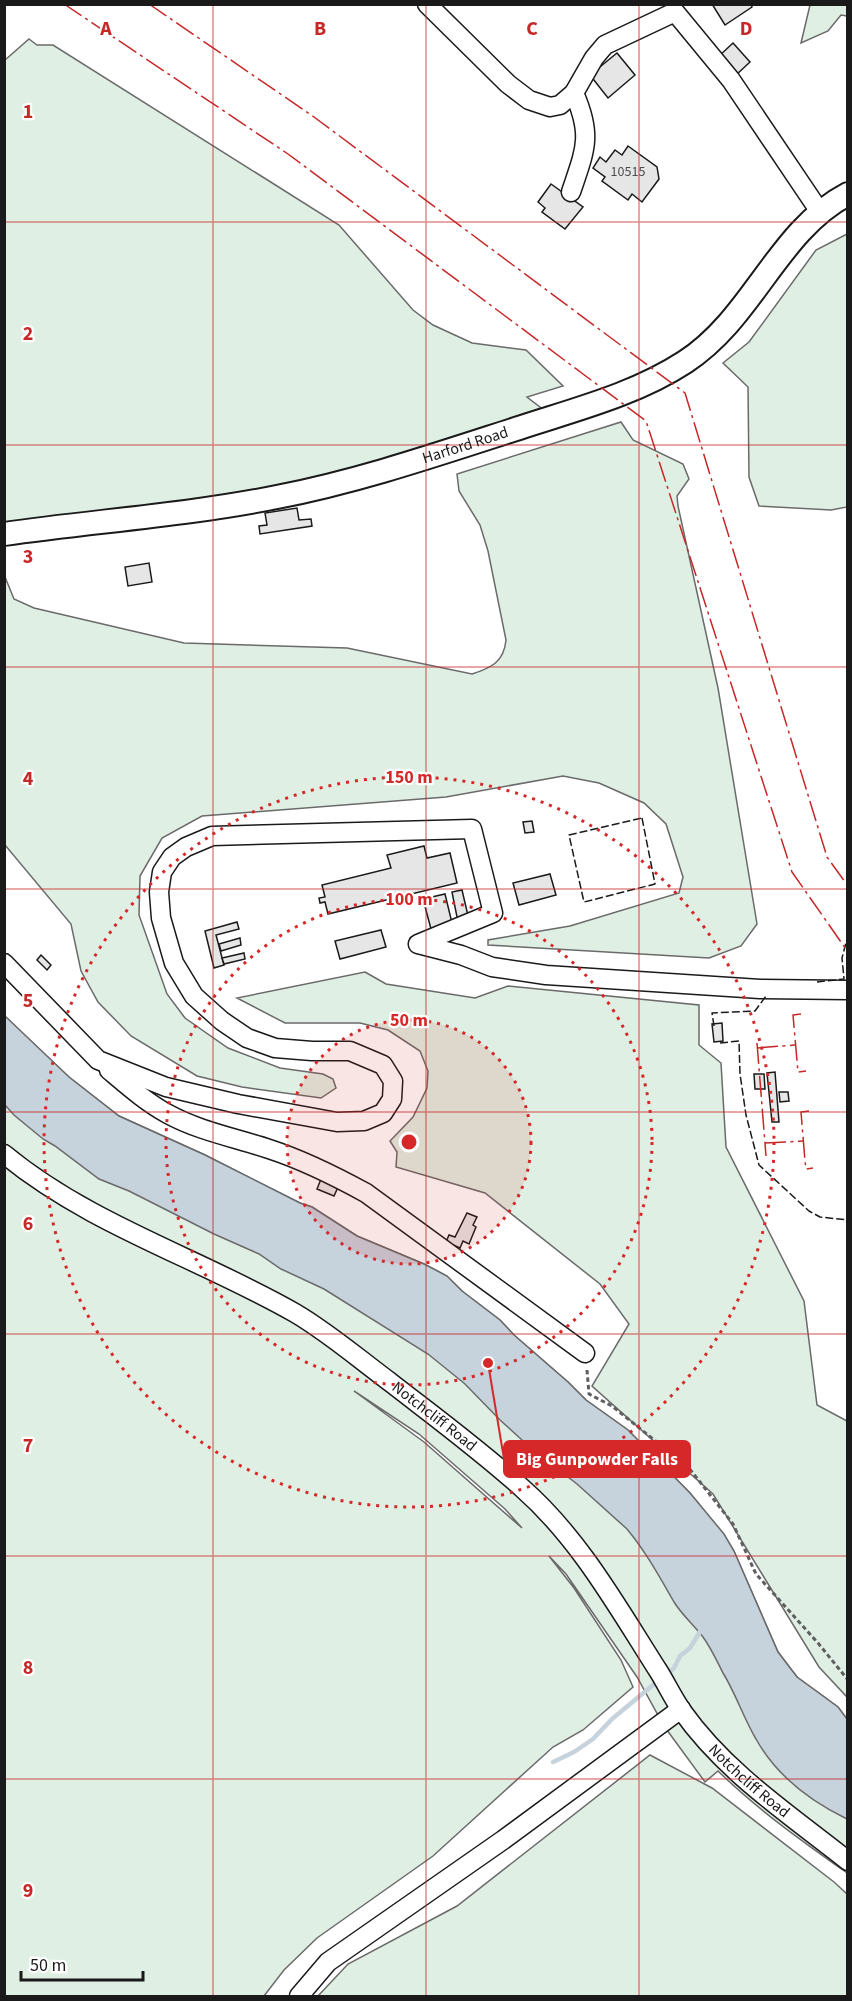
<svg xmlns="http://www.w3.org/2000/svg" width="852" height="2001" font-family="'Source Sans 3',sans-serif">
<style>
.green{fill:#e0efe3;stroke:#6a6a6a;stroke-width:1.5;fill-rule:evenodd}
.water{fill:#c6d2dc;stroke:#6a6a6a;stroke-width:1.5}
.lines{fill:none;stroke-linecap:round;stroke-linejoin:round}
.stream{stroke:#c6d2dc;stroke-width:4.5}
.building{fill:#e6e6e6;stroke:#1a1a1a;stroke-width:1.5}
.minor-casing{stroke:#1a1a1a;stroke-width:21}
.major-casing{stroke:#1a1a1a;stroke-width:26}
.path{stroke:#5f5f5f;stroke-width:3;stroke-dasharray:4.5 3;stroke-linecap:butt}
.minor{stroke:#fff;stroke-width:18}
.major{stroke:#fff;stroke-width:22}
.fence{stroke:#1a1a1a;stroke-width:1.5;stroke-dasharray:8 3;stroke-linecap:butt}
.power{stroke:#c62828;stroke-width:1.5;stroke-dasharray:21 4.5 3 4.5;stroke-linecap:butt}
.grid{fill:none;stroke:#c62828;stroke-width:1.5;stroke-opacity:0.55}
.ring{fill:none;stroke:#d62828;stroke-width:3;stroke-dasharray:3 6}
.labels{text-anchor:middle;dominant-baseline:central;stroke-width:4.5;stroke-linejoin:round;paint-order:stroke}
.number-label{font-size:14px;fill:#4d4d4d}
.street-label{font-size:16px;fill:#1a1a1a;stroke:#fff}
.grid-label{font-size:20px;text-anchor:middle;font-weight:bold;fill:#c62828;stroke:#fff;stroke-width:4.5;stroke-linejoin:round;paint-order:stroke}
.centre{fill:#d62828;stroke:#fff;stroke-width:3}
.ring-label{font-size:18px;text-anchor:middle;font-weight:bold;fill:#d62828;stroke:#fff;stroke-width:4.5;stroke-linejoin:round;paint-order:stroke}
.leader{fill:none;stroke:#d62828;stroke-width:2}
.callout-dot{fill:#d62828;stroke:#fff;stroke-width:2}
.callout{fill:#d62828;stroke:#d62828;stroke-width:2}
.callout-label{font-size:18px;text-anchor:middle;font-weight:bold;fill:#fff}
</style>
<rect width="100%" height="100%" fill="#fff"/>
<g class="green">
<polygon points="810,5 847,5 847,16 841,15 828,31 801,43"/>
<polygon points="29,39 37,45 53,45 339,225 413,310 433,325 472,343 526,350 563,386 527,397 545,411 404,455 283,488 5,525 5,60"/>
<polygon points="847,234 847,507 831,510 759,506 749,477 748,387 723,363 749,342 816,250"/>
<path d="M621 422 633 440 683 464 689 479 677 496 678 506 718 688 757 924 741 946 709 958 488 945V940L570 926 679 893 683 877 666 824 644 803 599 783 563 776 446 797 202 816 162 838 140 876 139 915 167 994 185 1018 228 1048 280 1068 323 1074 333 1079 336 1088 321 1098 242 1087 197 1076 131 1036 98 1002 81 971 71 924 5 845V577L14 599 34 608 184 643 347 648 472 674C491 668 504 662 506 640L488 551 480 525 459 491 457 474Z"/>
<polygon points="365,972 386,984 475,998 508,986 699,1005 699,1045 721,1063 726,1147 804,1301 817,1405 847,1421 847,1697 819,1667 713,1494 592,1386 629,1324 600,1284 485,1193 396,1167 397,1152 390,1141 413,1117 427,1088 428,1071 420,1051 388,1030 360,1023 285,1023 237,998"/>
<path d="M4 1016 69 1077 119 1116 205 1155 300 1203 312 1207 357 1236 424 1264 447 1276 462 1291 500 1320 514 1335 568 1382 586 1400 628 1430 690 1493 724 1535 734 1551 778 1652 797 1677 838 1707 847 1719V1873C802 1841 758 1810 718 1771L705 1782 664 1726 637 1677 566 1574 549 1556 574 1588 621 1660 633 1687 583 1730 553 1747 433 1856 317 1938 284 1970 264 1996H5ZM354 1391 419 1434 505 1509 522 1528 424 1442Z"/>
<polygon points="650,1755 712,1788 834,1882 847,1894 847,1996 318,1996 348,1964 457,1906"/>
</g>
<path class="water" d="M5 1016 69 1077 119 1116 205 1155 300 1203 312 1207 357 1236 424 1264 447 1276 462 1291 500 1320 514 1335 568 1382 586 1400 628 1430 690 1493 724 1534 734 1551 778 1652 797 1677 838 1707 847 1719V1819C810 1801 776 1775 756 1739 743 1717 736 1694 723 1673 717 1661 711 1648 703 1637 694 1625 682 1615 674 1602 659 1576 646 1552 627 1529L577 1484 533 1450 500 1420 465 1384 428 1354 324 1289 281 1269 259 1254 214 1234 129 1191 99 1179 55 1146 43 1139 14 1115 5 1105Z"/>
<g class="lines">
<g class="stream">
<polyline points="666,1675 674,1668 680,1656 690,1648 701,1630"/>
<polyline points="553,1762 574,1752 593,1739 612,1719 659,1680"/>
</g>
</g>
<g class="building">
<polygon points="712,4 751,4 752,7 725,25"/>
<polygon points="733,43 750,62 735,76 718,57"/>
<polygon points="617,53 635,75 608,98 590,75"/>
<polygon points="628,146 657,167 659,179 642,202 632,194 628,200 602,181 605,177 593,168 600,157 606,162 615,150 622,155"/>
<polygon points="551,184 583,207 565,229 542,212 545,208 538,202"/>
<polygon points="297,508 299,520 311,519 312,526 260,534 259,526 267,525 265,513"/>
<polygon points="149,563 152,582 128,586 125,567"/>
<polygon points="532,821 534,832 525,833 523,822"/>
<polygon points="424,846 427,858 450,853 457,883 328,914 325,902 320,903 319,898 325,897 322,885 391,868 387,855"/>
<polygon points="550,874 556,895 519,905 513,883"/>
<polygon points="462,890 469,920 458,922 452,892"/>
<polygon points="445,894 452,923 431,929 423,899"/>
<polygon points="237,922 239,929 216,935 224,965 214,968 205,931"/>
<polygon points="381,930 386,947 340,959 335,941"/>
<polygon points="240,938 241,945 221,951 219,944"/>
<polygon points="244,953 245,959 224,964 222,958"/>
<polygon points="41,955 51,965 47,970 37,960"/>
<polygon points="722,1023 723,1041 714,1042 712,1024"/>
<polygon points="775,1072 779,1122 772,1122 767,1073"/>
<polygon points="754,1074 764,1074 765,1089 755,1089"/>
<polygon points="779,1092 788,1092 789,1101 780,1102"/>
<polygon points="321,1179 338,1187 334,1196 317,1189"/>
<polygon points="467,1213 477,1217 473,1225 476,1227 469,1244 463,1241 460,1248 446,1242 449,1235 455,1237"/>
</g>
<g class="lines">
<g class="minor-casing">
<g id="minor">
<polyline points="427,4 508,84 529,100 550,107 560,105 574,93 594,58 605,45 675,12 731,80 820,212"/>
<path d="M571 192C585 150 593 136 574 93"/>
<polyline points="4,963 98,1060 166,1087 238,1104 337,1122 364,1121 383,1113 392,1099 393,1081 383,1065 350,1051 312,1051 275,1048 247,1038 222,1021 194,996 174,963 161,918 159,892 162,872 172,857 186,847 212,836 472,829 493,913 418,944 461,955 492,967 546,975 760,989 848,990"/>
<path d="M109 1070C128 1086 146 1102 168 1114 199 1131 236 1138 269 1149 303 1160 335 1176 366 1193L585 1353"/>
<path id="s1" d="M4 1154C90 1225 199 1258 295 1313 329 1333 359 1359 390 1382 435 1417 480 1450 522 1488 580 1539 618 1608 659 1672 667 1685 673 1698 682 1711 726 1773 789 1814 848 1861"/>
<polyline points="299,1996 328,1962 503,1840 681,1709"/>
</g>
</g>
<g class="major-casing">
<g id="major">
<path id="s2" d="M4 534C95 521 187 515 277 497 360 481 441 453 522 427 577 409 636 394 685 362 754 317 777 231 848 194"/>
</g>
</g>
<polyline class="path" points="587,1370 589,1394 612,1406 689,1468 733,1524 756,1574 818,1643 848,1680"/>
<use href="#minor" class="minor"/>
<use href="#major" class="major"/>
<g class="fence">
<polygon points="642,818 655,884 584,902 569,835"/>
<polyline points="817,982 844,979 842,958 848,935"/>
<polyline points="714,1026 712,1013 755,1011 766,996"/>
<polyline points="720,1043 739,1041 740,1074 746,1115 759,1165 809,1211 820,1217 848,1220"/>
</g>
<g class="power">
<polyline points="64,4 288,154 646,421 792,872 848,952"/>
<polyline points="149,4 314,117 685,393 827,857 848,886"/>
<polyline points="801,1014 793,1015 798,1072 806,1071"/>
<polyline points="757,1043 766,1156"/>
<polyline points="757,1048 795,1045"/>
<polyline points="809,1111 801,1112 805,1161 806,1169 813,1168"/>
<polyline points="765,1143 804,1141"/>
</g>
</g>
<path class="grid" d="M213 4V1996M426 4V1996M639 4V1996M4 222H848M4 445H848M4 667H848M4 889H848M4 1112H848M4 1334H848M4 1556H848M4 1779H848"/>
<circle cx="409" cy="1142" r="122" fill="#d62828" fill-opacity=".12"/>
<g class="ring">
<circle cx="409" cy="1142" r="122"/>
<circle cx="409" cy="1142" r="243"/>
<circle cx="409" cy="1142" r="365"/>
</g>
<g class="labels">
<g class="number-label">
<text x="628" y="172">10515</text>
</g>
<g class="street-label">
<text stroke="none"><textPath href="#s2" startOffset="471">Harford Road</textPath></text>
<text stroke="none"><textPath href="#s1" startOffset="506">Notchcliff Road</textPath></text>
<text stroke="none"><textPath href="#s1" startOffset="992">Notchcliff Road</textPath></text>
</g>
</g>
<g class="grid-label">
<text x="106" y="35">A</text>
<text x="320" y="35">B</text>
<text x="532" y="35">C</text>
<text x="746" y="35">D</text>
<text x="28" y="118">1</text>
<text x="28" y="340">2</text>
<text x="28" y="563">3</text>
<text x="28" y="785">4</text>
<text x="28" y="1007">5</text>
<text x="28" y="1230">6</text>
<text x="28" y="1452">7</text>
<text x="28" y="1674">8</text>
<text x="28" y="1897">9</text>
</g>
<circle cx="409" cy="1142" r="9" class="centre"/>
<g class="ring-label">
<text x="409" y="783">150 m</text>
<text x="409" y="905">100 m</text>
<text x="409" y="1026">50 m</text>
</g>
<path class="leader" d="M488 1363L504 1459"/>
<circle class="callout-dot" cx="488" cy="1363" r="6"/>
<rect class="callout" x="504" y="1441" width="186" height="36" rx="6"/>
<g class="callout-label">
<text x="597" y="1465">Big Gunpowder Falls</text>
</g>
<rect width="852" height="2001" fill="none" stroke="#1a1a1a" stroke-width="12"/>
<path d="M21 1971v9h122v-9" fill="none" stroke="#1a1a1a" stroke-width="3"/>
<text x="30" y="1971" font-size="18" fill="#1a1a1a" stroke="#ffffff" stroke-width="4.5" paint-order="stroke">50 m</text>
</svg>
